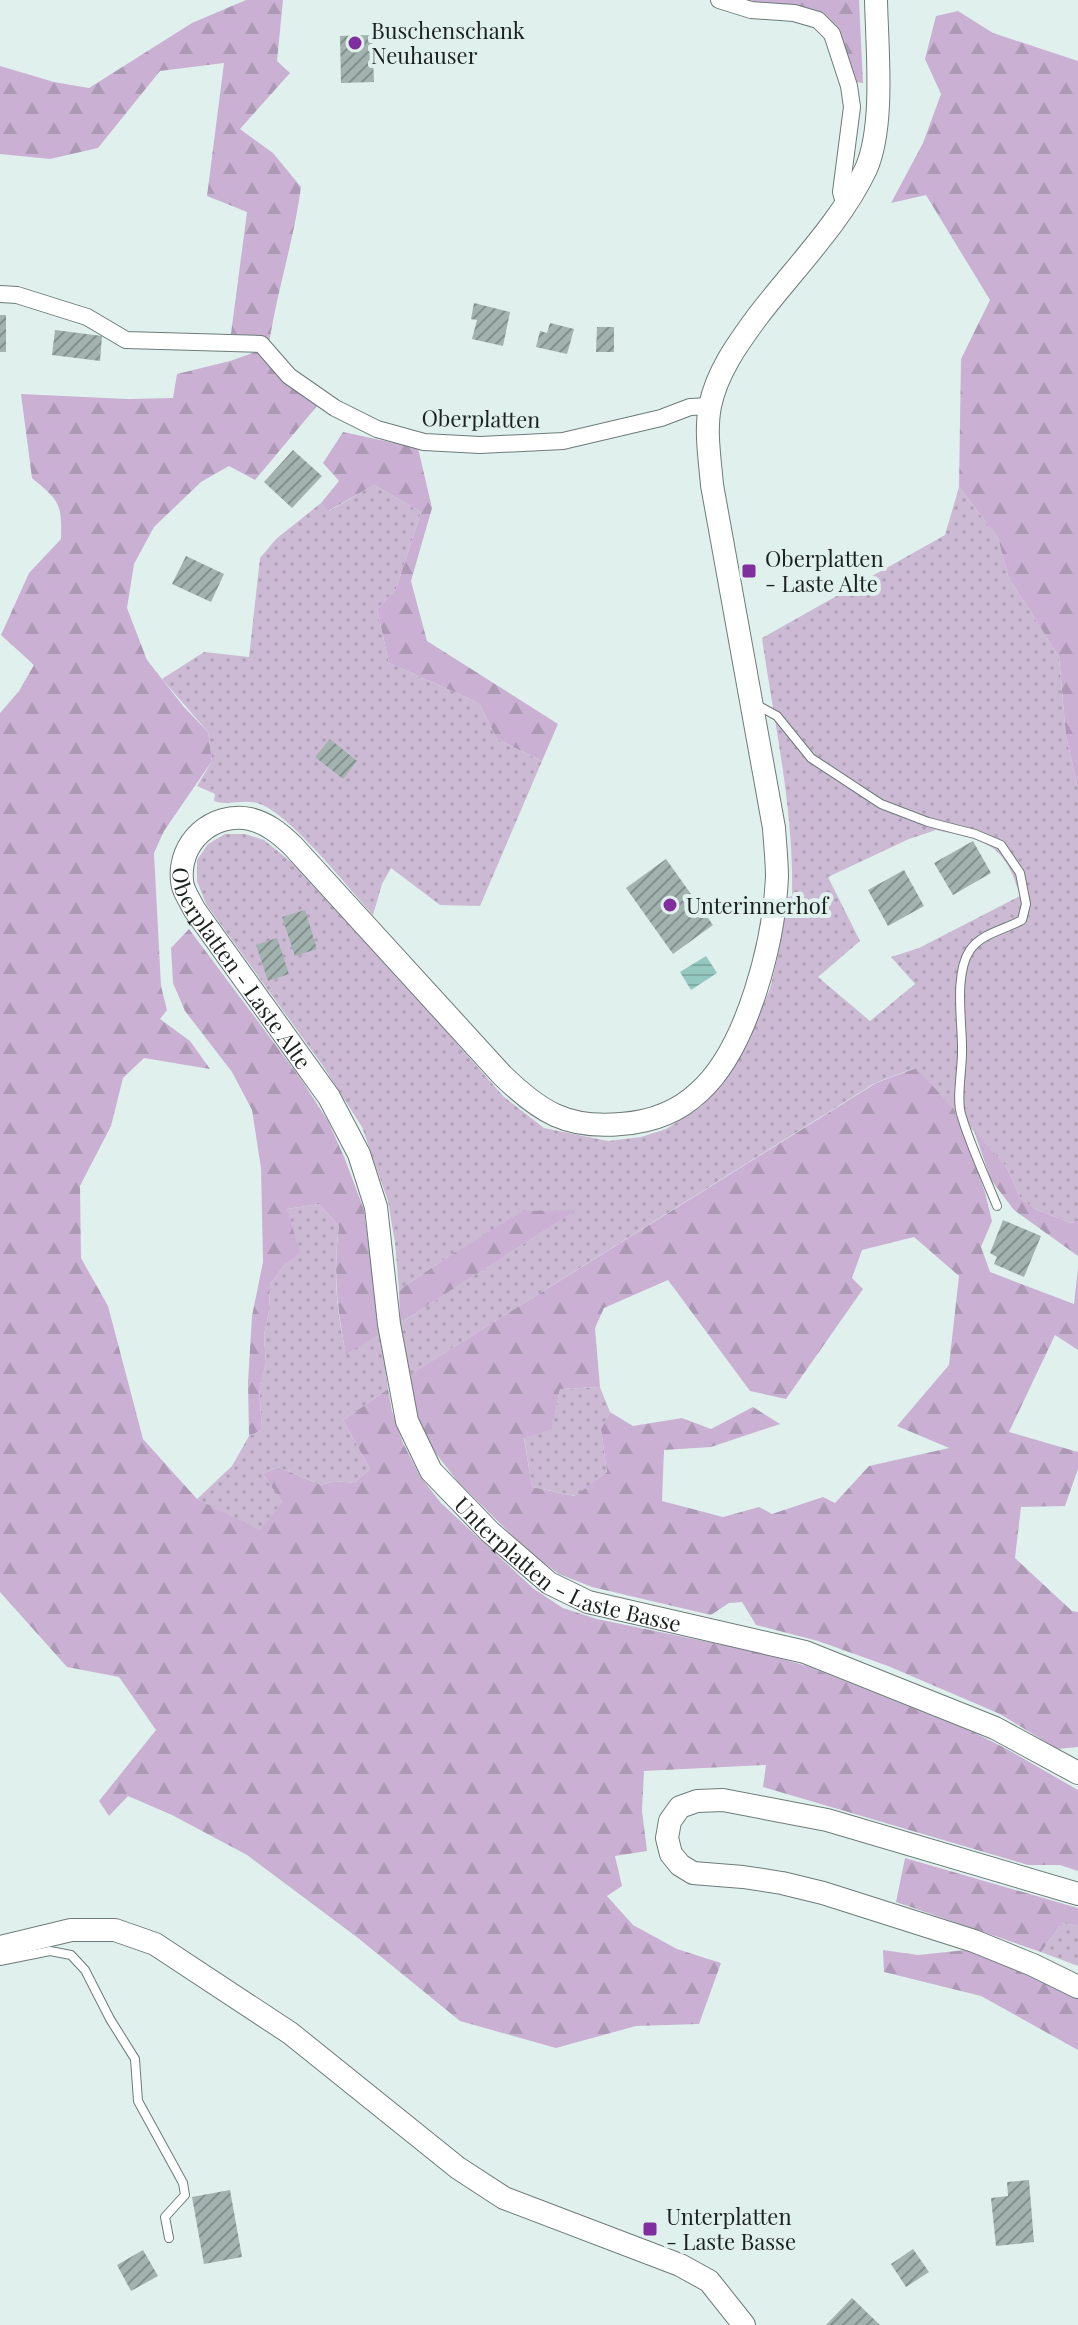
<svg xmlns="http://www.w3.org/2000/svg" width="1078" height="2325" font-family="'Playfair Display',serif">
<style>
.grass{fill:url(#grass-dots);fill-rule:evenodd}
.forest{fill:url(#forest-firs);fill-rule:evenodd}
.water{fill:url(#water-rules)}
.building{fill:url(#building-hatch)}
.lines{fill:none;stroke-linecap:round;stroke-linejoin:round}
.service-casing{stroke:#6c7b78;stroke-width:10}
.minor-casing{stroke:#6c7b78;stroke-width:18}
.secondary-casing{stroke:#6c7b78;stroke-width:24}
.service{stroke:#fff;stroke-width:8}
.minor{stroke:#fff;stroke-width:16}
.secondary{stroke:#fff;stroke-width:22}
.poi-dot{fill:#802d9d;stroke:#e0f1ed;stroke-width:3}
.labels{text-anchor:middle;dominant-baseline:central;stroke-width:8;stroke-linejoin:round;paint-order:stroke}
.poi-label{font-size:22px;fill:#1a211f;stroke:#e0f1ed;text-anchor:start}
.street-label{font-size:22px;fill:#1a211f;stroke:#e0f1ed}
</style>
<defs>
<pattern id="grass-dots" width="8" height="8" patternUnits="userSpaceOnUse" patternTransform="scale(2)"><rect width="8" height="8" fill="#ccbad4"/><path d="M2 2h.1M6 6h.1" fill="none" stroke="#afa0b6" stroke-width="1.8" stroke-linecap="round"/></pattern>
<pattern id="forest-firs" width="22" height="20" patternUnits="userSpaceOnUse" patternTransform="scale(2)"><rect width="22" height="20" fill="#cab1d4"/><path d="M5 1l3.5 6h-7zM16 11l3.5 6h-7z" fill="#ad98b6"/></pattern>
<pattern id="water-rules" width="6" height="5" patternUnits="userSpaceOnUse" patternTransform="scale(2)"><rect width="6" height="5" fill="#94c8be"/><path d="M0 2.5h6" fill="none" stroke="#7faca3"/></pattern>
<pattern id="building-hatch" width="6" height="6" patternUnits="userSpaceOnUse" patternTransform="scale(2)"><rect width="6" height="6" fill="#a2b2af"/><path d="M-1 1l2-2M0 6l6-6M5 7l2-2" fill="none" stroke="#83908e"/></pattern>
</defs>
<rect width="100%" height="100%" fill="#e0f1ed"/>
<g class="grass">
<path d="M374 485 421 512 396 589 377 609 389 663 479 703 497 739 542 761 480 906 440 905 391 868 382 884 373 915C349 889 288 811 257 803 242 799 227 806 214 801L215 794 197 786 212 761 208 732 162 679 204 652 249 657 260 558 276 539 321 503 329 511Z"/>
<path d="M959 487 998 538 1008 576 1059 657 1066 736 1078 788V1221L1071 1223 1037 1210 1021 1199 1006 1166 915 1068 875 1083 409 1375 400 1323 575 1211 449 1256 399 1290 395 1243 388 1201 362 1127 323 1066 206 904 197 881V860L208 844 225 834H245L264 840 316 882 503 1096 544 1128 608 1141 641 1137 666 1129 701 1107 731 1071 752 1030 770 989 779 950 786 898 792 896C794 808 774 723 762 638L945 535ZM936 830C985 841 1005 842 1020 896L919 948 891 957 915 984 870 1021 818 977 860 941 828 877 909 839Z"/>
<path d="M319 1204 339 1226C333 1269 336 1310 346 1353L381 1334 388 1389 343 1420 370 1469 354 1483 335 1481 321 1485 278 1467 263 1474 282 1502 260 1531 197 1499 232 1466 249 1436 262 1430 259 1388 266 1363 264 1335 269 1311 270 1284 286 1263 287 1209Z"/>
<polygon points="600,1387 610,1412 601,1429 607,1472 576,1496 532,1487 524,1437 552,1428 560,1389"/>
<polygon points="1062,1923 1078,1926 1078,1966 1041,1952"/>
</g>
<g class="forest">
<path d="M246 0H283L277 61 290 73 240 129 273 153 301 187C294 240 277 291 269 344L231 334 247 212 207 196 224 63 160 71 98 148 50 159 0 154V66L54 82 89 88 192 23Z"/>
<polygon points="738,0 859,0 863,83 856,82 837,27 812,9 754,5"/>
<polygon points="958,11 993,33 1078,61 1078,788 1066,736 1059,657 1008,576 998,538 959,487 961,359 990,300 926,195 891,203 923,143 941,94 925,59 936,16"/>
<path d="M258 351 289 384 317 406 255 480 229 466 201 482 154 527 134 564 127 608 147 660 184 707 208 732 212 761 164 831 154 853 161 986 167 1010 160 1019 190 1041 210 1069 144 1058 123 1078 111 1126 80 1186 81 1258 108 1306 143 1439 197 1499 260 1530 282 1502 263 1474 278 1467 321 1485 335 1481 354 1483 370 1469 343 1420 388 1389 392 1411 403 1443 420 1476 441 1503 534 1589 563 1608 597 1619 757 1652 807 1666 973 1732 1005 1748 1078 1790V1871L1060 1865H1028L763 1787 766 1765 644 1771 642 1811 647 1851 615 1856 622 1886 607 1896 633 1925 677 1949 721 1963 699 2024 636 2026 556 2048 460 2021 358 1938 247 1855 172 1815 128 1796 109 1816 99 1801 156 1730 119 1677 67 1667 0 1592V713L19 691 34 665 1 635 29 573 61 539C62 502 59 501 32 478L21 394 128 399 173 398 177 374 230 361Z"/>
<polygon points="343,432 418,448 432,508 411,581 427,641 558,724 542,761 497,739 479,703 389,663 377,609 396,589 421,512 374,485 328,511 321,503 339,481 323,463"/>
<path d="M189 929 301 1079 328 1121 345 1159 364 1210 381 1334 346 1354C337 1311 333 1270 339 1226L319 1204 287 1209 300 1253 286 1263 270 1284 269 1311 264 1335 266 1363 259 1389 262 1430 249 1436 248 1382 252 1316 263 1262 261 1168 252 1110 232 1072 185 1011 173 983 171 948Z"/>
<path d="M916 1068 954 1109 985 1192 992 1221 981 1247 990 1272 1074 1304 1078 1268V1350L1055 1335 1009 1432 1078 1452V1469L1065 1506 1021 1507 1015 1558 1072 1611 1078 1612V1747L1057 1749 1000 1714 888 1666 818 1641 756 1625 742 1602 729 1603 711 1615 592 1587 559 1574 529 1552 458 1482 434 1451 418 1418 409 1375 876 1083ZM914 1237 959 1276 949 1365 897 1426 949 1448 869 1466 835 1503 823 1497 772 1514 759 1507 723 1517 662 1501 664 1450 711 1447 780 1424 753 1407 711 1429 682 1418 633 1426 610 1412 601 1429 607 1472 575 1496 532 1487 524 1438 552 1429 560 1389 600 1387 595 1328 604 1308 668 1280 750 1391 786 1399 863 1289 852 1278 862 1250Z"/>
<polygon points="974,1131 1006,1166 1021,1199 1037,1210 1071,1223 1078,1221 1078,1256 1014,1210 991,1180"/>
<polygon points="577,1210 400,1323 399,1290 449,1256 523,1211"/>
<polygon points="905,1858 1078,1908 1078,1926 1062,1923 1041,1952 896,1902"/>
<polygon points="883,1950 918,1955 966,1950 1012,1968 1078,1999 1078,2050 981,1996 884,1972"/>
</g>
<polygon class="water" points="706,956 717,973 691,990 680,972"/>
<g class="building">
<polygon points="372,35 374,82 341,83 340,36"/>
<polygon points="474,303 510,312 503,346 472,339 477,320 471,319"/>
<rect x="0" y="315" width="6" height="37"/>
<polygon points="550,323 574,329 567,354 536,347 540,331 547,333"/>
<polygon points="597,327 614,327 614,352 596,352"/>
<polygon points="55,330 102,336 100,361 52,355"/>
<polygon points="293,450 322,476 292,508 264,482"/>
<polygon points="186,556 224,574 211,602 172,584"/>
<polygon points="330,739 357,761 343,779 315,757"/>
<polygon points="973,841 991,873 953,895 934,863"/>
<polygon points="666,859 713,925 673,954 626,888"/>
<polygon points="904,870 924,906 888,926 868,890"/>
<polygon points="305,910 317,949 295,956 282,917"/>
<polygon points="277,938 289,974 268,981 256,945"/>
<polygon points="1003,1220 1041,1236 1024,1277 994,1264 997,1257 990,1253"/>
<polygon points="1029,2180 1034,2242 996,2246 991,2198 1008,2196 1007,2182"/>
<polygon points="230,2190 242,2257 204,2264 192,2197"/>
<polygon points="913,2249 929,2272 906,2287 891,2264"/>
<polygon points="143,2250 158,2276 131,2291 117,2265"/>
<polygon points="852,2298 880,2325 826,2325"/>
</g>
<g class="lines">
<g class="service-casing">
<g id="service">
<path d="M755 704 777 716 811 758 881 804 928 822 975 834 1001 845 1020 873 1026 904 1022 920C1004 930 982 933 970 950 954 974 962 1020 962 1047 963 1067 956 1096 961 1114 970 1145 985 1176 997 1206"/>
<polyline points="0,1961 50,1951 71,1955 85,1970 110,2019 135,2059 138,2101 183,2183 185,2195 165,2217 169,2238"/>
</g>
</g>
<g class="minor-casing">
<g id="minor">
<polyline points="719,0 751,10 794,13 818,20 832,34 849,86 852,107 841,192 845,207"/>
<polyline points="0,294 17,295 87,317 126,340 261,344 289,376 335,408 377,429 424,442 480,445 563,441 661,418 690,407 710,406"/>
</g>
</g>
<g class="secondary-casing">
<g id="secondary">
<path id="s1" d="M876 0C877 48 885 126 866 169 841 222 794 269 758 316 738 343 717 372 710 406 705 432 710 460 712 485L774 828C775 844 777 861 777 877 774 941 748 1048 699 1092 678 1112 650 1122 621 1124 567 1129 540 1112 502 1075L292 845C279 833 267 823 250 819 212 811 178 843 182 880 182 890 190 900 194 909L329 1097 359 1154 376 1207 389 1324 407 1421 431 1471 490 1532 549 1583 588 1602 805 1652 995 1728 1078 1773"/>
<polyline points="1078,1894 827,1820 723,1800 697,1801 680,1807 670,1821 667,1838 671,1854 680,1865 693,1873 743,1877 782,1883 823,1893 974,1941 1033,1965 1078,1987"/>
<polyline points="0,1947 71,1930 115,1930 155,1944 290,2033 458,2168 504,2198 680,2265 709,2281 744,2325"/>
</g>
</g>
<use href="#service" class="service"/>
<use href="#minor" class="minor"/>
<use href="#secondary" class="secondary"/>
</g>
<g class="poi-dot">
<circle cx="355" cy="43" r="8"/>
<rect x="741" y="563" width="16" height="16" rx="4"/>
<circle cx="670" cy="905" r="8"/>
<rect x="642" y="2221" width="16" height="16" rx="4"/>
</g>
<g class="labels">
<g class="poi-label">
<text x="371" y="30">Buschenschank<tspan x="371" dy="25">Neuhauser</tspan></text>
<text x="765" y="558">Oberplatten<tspan x="765" dy="25">- Laste Alte</tspan></text>
<text x="686" y="905">Unterinnerhof</text>
<text x="666" y="2216">Unterplatten<tspan x="666" dy="25">- Laste Basse</tspan></text>
</g>
<g class="street-label">
<text transform="translate(481 418) rotate(1)">Oberplatten</text>
<text stroke="none"><textPath href="#s1" startOffset="1960">Oberplatten - Laste Alte</textPath></text>
<text stroke="none"><textPath href="#s1" startOffset="2680">Unterplatten - Laste Basse</textPath></text>
</g>
</g>
</svg>
